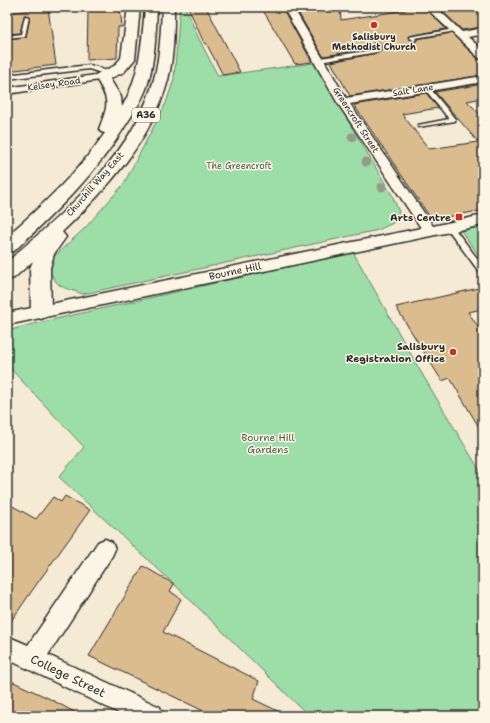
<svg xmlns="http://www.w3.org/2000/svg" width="490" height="723" font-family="'Shantell Sans',sans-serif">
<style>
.green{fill:#9ddea8;stroke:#64846a}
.building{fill:#dbbc8e;stroke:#2b2b2b}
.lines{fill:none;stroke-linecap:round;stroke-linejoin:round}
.service-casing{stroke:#2b2b2b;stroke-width:3}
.minor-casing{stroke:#2b2b2b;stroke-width:3}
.tertiary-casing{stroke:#2b2b2b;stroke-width:3}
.trunk-casing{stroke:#2b2b2b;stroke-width:3}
.service{fill:#fcf5e5;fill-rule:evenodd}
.minor{fill:#fcf5e5;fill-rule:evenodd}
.tertiary{fill:#fcf5e5;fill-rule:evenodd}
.trunk{fill:#fcf5e5;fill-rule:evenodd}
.tree{fill:#969a88}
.poi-dot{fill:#c8321e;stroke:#fcf5e5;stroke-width:1.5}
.labels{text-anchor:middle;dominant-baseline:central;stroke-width:3;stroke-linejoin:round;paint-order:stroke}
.far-poi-label{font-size:9px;font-weight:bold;fill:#2b2b2b;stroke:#fcf5e5}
.far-street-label{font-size:9px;fill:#2b2b2b;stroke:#fcf5e5}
.shield{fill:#fcf5e5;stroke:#6a6863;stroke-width:1}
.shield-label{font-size:9px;font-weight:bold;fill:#2b2b2b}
.far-park-label{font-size:9px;fill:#48584a;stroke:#fcf5e5}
.poi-label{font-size:10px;font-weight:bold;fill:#2b2b2b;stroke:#fcf5e5;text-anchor:end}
.street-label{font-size:10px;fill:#2b2b2b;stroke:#fcf5e5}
.park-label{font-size:10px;fill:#48584a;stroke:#fcf5e5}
.near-street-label{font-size:12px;fill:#2b2b2b;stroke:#fcf5e5}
</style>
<rect width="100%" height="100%" fill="#f5ead4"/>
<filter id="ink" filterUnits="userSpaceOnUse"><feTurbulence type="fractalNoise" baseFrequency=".025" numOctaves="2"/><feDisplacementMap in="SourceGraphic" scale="8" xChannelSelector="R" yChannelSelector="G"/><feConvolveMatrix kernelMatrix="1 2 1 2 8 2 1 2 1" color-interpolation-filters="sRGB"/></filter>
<g filter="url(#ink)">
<g class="green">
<path d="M180 7H185L199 39 218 76 314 63 392 195 399 212 393 223 378 230 83 294C59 286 56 288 47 263L85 228 123 185 141 151 166 103 174 79Z"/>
<polygon points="483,226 483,261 461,231"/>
<polygon points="353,252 422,374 483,476 483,716 309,716 174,584 59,477 84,447 7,365 7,331 29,325"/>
</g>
<g class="building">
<polygon points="101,7 120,7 122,27 118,27 117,58 87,60 88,10 101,9"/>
<polygon points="188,7 206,7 240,72 223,75 206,43 204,43"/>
<polygon points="261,7 282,7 312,62 295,64"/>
<polygon points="295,7 340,7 341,20 406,10 403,7 424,7 446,29 409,36 408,38 415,42 417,39 451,33 478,59 483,60 483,75 350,96 331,62 377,53 382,47 379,43 374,42 372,49 323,56"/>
<polygon points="438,7 483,7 483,27 462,30"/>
<polygon points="48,8 56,65 7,71 7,39 26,37 30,17 25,15 24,16 20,33 7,34 7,13"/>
<polygon points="483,84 483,98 467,101 483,117 483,210 432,220 354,105 426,93 438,108 402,114 429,149 478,142 435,92"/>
<polygon points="483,287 483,309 468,312 483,334 483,434 450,378 442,381 396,307"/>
<polygon points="65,496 90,510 36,585 7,627 7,503 36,519 53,497 61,502"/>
<polygon points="143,566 174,584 170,591 181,599 163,632 259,681 253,699 288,716 214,716 89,656"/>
<polygon points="7,679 48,698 82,716 7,716"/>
</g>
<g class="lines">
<g class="service-casing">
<g id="service">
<polygon points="25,16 29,17 25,36 7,38 7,36 21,34"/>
<polygon points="454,29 456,29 456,31 415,38 416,40 414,41 409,37"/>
<polygon points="374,44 378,44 381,48 377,52 320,62 317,60 320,58 373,50 376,48 374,45"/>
<polygon points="89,65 97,67 113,74 110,76 89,69 7,79 7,75"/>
<polygon points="427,86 429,87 455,119 455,121 418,127 418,125 449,119 424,88"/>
<polygon points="447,224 451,224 483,266 483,273 480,273 447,228"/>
</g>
</g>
<g class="minor-casing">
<g id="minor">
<polygon points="283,7 293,7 346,98 483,76 483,82 350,104 433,226 483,215 483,225 7,325 7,313 421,228 337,102"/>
<polygon points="425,7 436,7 462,32 483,28 483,34 468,37 483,50 483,59 479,58"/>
<polygon points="102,74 108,77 106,79 7,94 7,88"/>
<polygon points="105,539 112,542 115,549 112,556 48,655 160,707 163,716 125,716 7,659 7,636 28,645 98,542"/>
</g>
</g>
<g class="tertiary-casing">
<polygon id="tertiary" points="128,7 140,7 135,59 124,72 107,80 102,81 97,80 95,77 97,74 114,66 121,58"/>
</g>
<g class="trunk-casing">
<g id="trunk">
<path d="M145 7H157C156 32 155 58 148 83 144 97 135 111 127 123 97 173 56 212 14 251L7 252V236C43 205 78 172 105 133L101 132 99 129C109 103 110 101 95 77L97 74 102 73 107 74 121 97 122 107C140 76 142 42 145 7Z"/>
<path d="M162 7H174C174 31 174 56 168 80 152 140 106 190 62 232L66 237 54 254 50 268 51 311 48 316 41 319 34 316 31 311 30 268 33 261 14 278 7 280V262C64 212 133 156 154 79 160 56 161 31 162 7Z"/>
</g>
</g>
<use href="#service" class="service"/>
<use href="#minor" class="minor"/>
<use href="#tertiary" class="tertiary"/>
<use href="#trunk" class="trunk"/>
</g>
<g class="tree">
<circle cx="352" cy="137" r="4.5"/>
<circle cx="366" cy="162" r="4.5"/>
<circle cx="382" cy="187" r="4.5"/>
</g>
</g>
<g class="poi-dot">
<circle cx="374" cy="25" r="4"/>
<rect x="455" y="213" width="8" height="8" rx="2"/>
<circle cx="453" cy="352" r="4"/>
</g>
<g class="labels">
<g class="far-poi-label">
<text x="374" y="37">Salisbury<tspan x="374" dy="10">Methodist Church</tspan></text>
</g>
<g class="far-street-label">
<text transform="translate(54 84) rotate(-8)">Kelsey Road</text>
<text transform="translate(413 90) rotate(-9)">Salt Lane</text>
<text transform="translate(356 120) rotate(57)">Greencroft Street</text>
<text transform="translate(95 184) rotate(-49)">Churchill Way East</text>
</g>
<rect class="shield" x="132" y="108" width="28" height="14" rx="3"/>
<g class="shield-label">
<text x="146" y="115">A36</text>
</g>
<g class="far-park-label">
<text x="239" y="166">The Greencroft</text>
</g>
<g class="poi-label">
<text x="451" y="217">Arts Centre</text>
<text x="445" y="346">Salisbury<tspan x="445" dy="12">Registration Office</tspan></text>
</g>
<g class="street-label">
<text transform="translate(235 271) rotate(-12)">Bourne Hill</text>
</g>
<g class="park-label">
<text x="268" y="437">Bourne Hill<tspan x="268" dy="12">Gardens</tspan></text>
</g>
<g class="near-street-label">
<text transform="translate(68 676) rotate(26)">College Street</text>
</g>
</g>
<rect width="490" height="723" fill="none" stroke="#fcf5e5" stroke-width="24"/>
<rect x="12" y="12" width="466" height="699" fill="none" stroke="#2b2b2b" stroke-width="1.5" filter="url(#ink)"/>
</svg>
